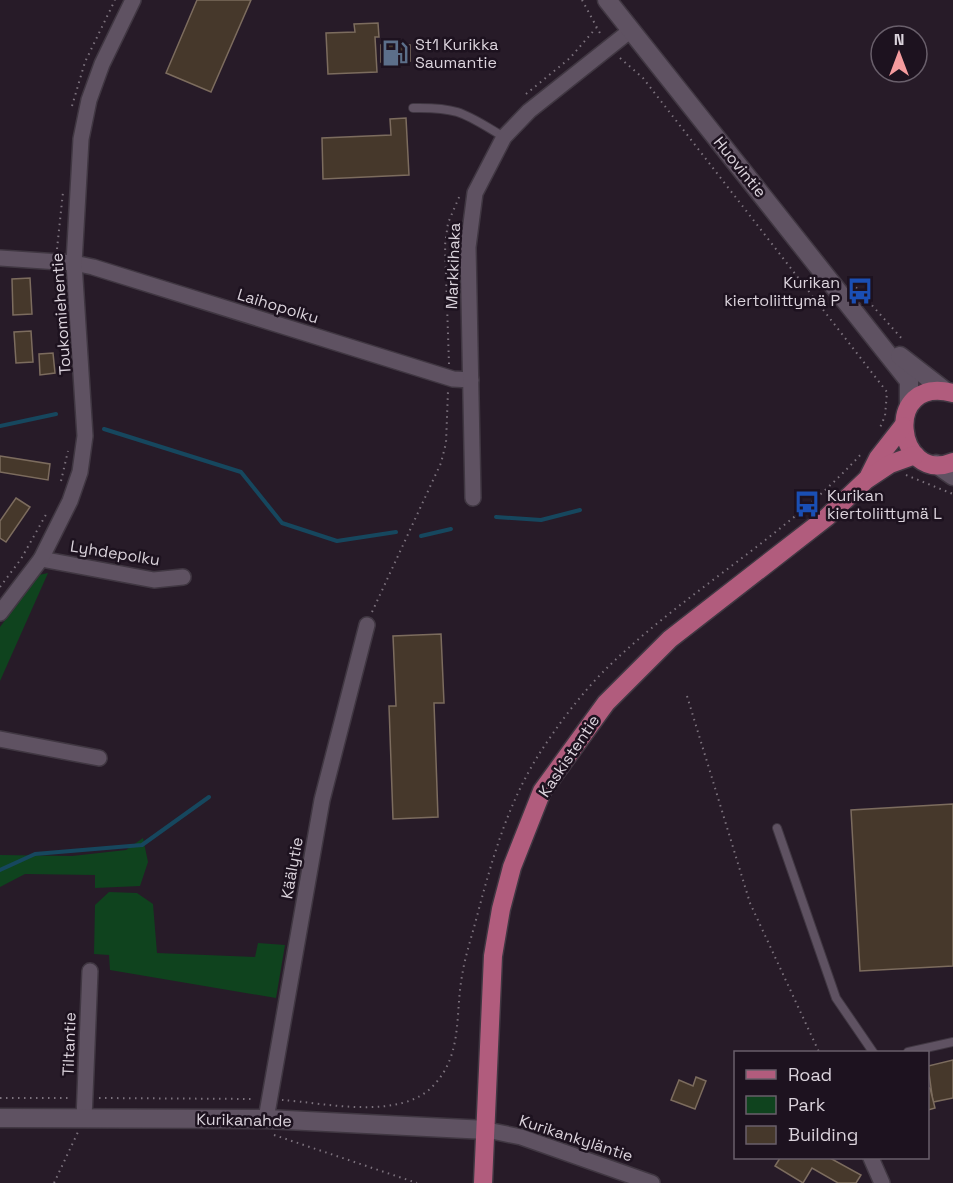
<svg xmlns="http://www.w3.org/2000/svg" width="953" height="1183" font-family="'Space Grotesk',sans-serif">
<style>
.green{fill:#0f431e}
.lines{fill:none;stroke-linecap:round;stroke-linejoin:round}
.stream{stroke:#16475e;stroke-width:4}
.building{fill:#46382b;stroke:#7c6c5e;stroke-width:1.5}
.service-casing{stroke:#403742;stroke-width:10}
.minor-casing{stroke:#403742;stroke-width:18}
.tertiary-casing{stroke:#403742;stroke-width:21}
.secondary-casing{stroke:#403742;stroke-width:21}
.primary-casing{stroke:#403742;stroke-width:21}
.path{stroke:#7c727d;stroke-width:2;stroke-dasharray:1.5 4.5;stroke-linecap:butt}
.service{stroke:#5f5262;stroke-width:8}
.minor{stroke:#5f5262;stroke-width:15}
.tertiary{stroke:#5f5262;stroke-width:18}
.secondary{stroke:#5f5262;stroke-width:18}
.primary{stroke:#b15c7d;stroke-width:18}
.labels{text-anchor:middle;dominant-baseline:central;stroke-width:5;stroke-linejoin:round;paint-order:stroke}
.poi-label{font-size:16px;fill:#dbd3dc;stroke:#1d121f;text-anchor:start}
.street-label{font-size:16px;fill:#dbd3dc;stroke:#1d121f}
</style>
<rect width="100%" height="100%" fill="#271b28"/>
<g class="green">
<polygon points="48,573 0,681 0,627 39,575"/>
<polygon points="143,838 148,862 140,886 95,888 95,875 25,874 0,887 0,855 72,856 126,850"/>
<polygon points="109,892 137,893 153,904 157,953 255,957 258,943 285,945 276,998 110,970 109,955 94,954 95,905"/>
</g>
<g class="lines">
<g class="stream">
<polyline points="0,426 56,414"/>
<polyline points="104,429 241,472 282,523 337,541 396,532"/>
<polyline points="496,517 541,520 580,510"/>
<polyline points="421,536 451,529"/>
<polyline points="0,870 35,854 142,845 209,797"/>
</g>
</g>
<g class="building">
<polygon points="197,0 251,0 211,92 166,73"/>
<polygon points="378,23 379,37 375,37 377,72 328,74 326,33 355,32 354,24"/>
<polygon points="381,45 410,45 410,61 381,62"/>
<polygon points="406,118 409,175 323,179 322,138 391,135 390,119"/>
<polygon points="30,278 32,314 13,315 12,279"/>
<polygon points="31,331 33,362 16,363 14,332"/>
<polygon points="53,353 55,373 40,375 39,354"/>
<polygon points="0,456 50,464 48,480 0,472"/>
<polygon points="16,498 30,507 6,542 0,538 0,521"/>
<polygon points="441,634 444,703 434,703 438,817 393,819 389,706 396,706 393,636"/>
<polygon points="953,804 953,966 860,971 851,810"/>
<polygon points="953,1060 953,1098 933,1102 928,1066"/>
<polygon points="696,1077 706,1081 695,1109 671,1100 679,1080 693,1086"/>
<polygon points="928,1088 930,1088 935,1108 928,1110"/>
<polygon points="780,1158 830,1158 861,1175 856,1183 838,1183 812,1168 803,1183 775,1166"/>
</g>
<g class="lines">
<g class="service-casing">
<g id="service">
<path d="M413 108C460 107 465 114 504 137"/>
<polyline points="777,828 836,998 873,1052"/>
<polyline points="908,1052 953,1042"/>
</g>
</g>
<g class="minor-casing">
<g id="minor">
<polyline points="0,258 74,263 93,267 453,379 471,380"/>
<polyline points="473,498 468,247 475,193 504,137 529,111 631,30"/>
<polyline points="41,559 154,580 183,577"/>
<polyline points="0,613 41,559 70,501 80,472 85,436 74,263 81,139 89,100 102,64 133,0"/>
<polyline points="0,739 99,758"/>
<polyline points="84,1119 90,971"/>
<polyline points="266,1119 322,800 367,625"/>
<polyline points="487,1130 521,1137 652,1183"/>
<polyline points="871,1158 882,1183"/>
</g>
</g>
<g class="tertiary-casing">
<polyline id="tertiary" points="936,464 953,476"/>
</g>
<g class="secondary-casing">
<g id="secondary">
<polyline points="607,0 909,381 909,405"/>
<polyline points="900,356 944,390"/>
<polyline points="0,1118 266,1119 487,1130"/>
</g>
</g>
<g class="primary-casing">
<g id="primary">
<path d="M953 393C881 374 896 486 953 462"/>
<polyline points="869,476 878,458 903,426"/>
<polyline points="483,1183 493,956 501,909 512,867 542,791 606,703 670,639 827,517 866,480 890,464 915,455"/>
</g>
</g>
<g class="path">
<polyline points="582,0 601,35"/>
<polyline points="620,58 643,78 887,392 885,416 879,430"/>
<polyline points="526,94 570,58 596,28"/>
<polyline points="72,106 85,62 115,0"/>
<polyline points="57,249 63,192"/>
<polyline points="57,275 64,344"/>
<polyline points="852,283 904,341"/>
<polyline points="449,364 445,245 448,223 460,195"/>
<polyline points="906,475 953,494"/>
<polyline points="61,481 68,451"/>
<polyline points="0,587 21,559 48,511"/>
<polyline points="372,612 441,463 446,443 448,391"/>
<polyline points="687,696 750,903 819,1052"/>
<polyline points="0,1098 72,1098"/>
<polyline points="99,1098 255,1099"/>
<path d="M282 1100C326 1103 401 1121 434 1085 463 1054 455 1014 462 976 465 956 472 936 477 916 492 860 506 809 536 759 556 727 582 692 610 665 689 589 789 534 863 452"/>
<polyline points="274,1135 417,1183"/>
<polyline points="54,1183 78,1132"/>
</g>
<use href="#service" class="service"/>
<use href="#minor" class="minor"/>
<use href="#tertiary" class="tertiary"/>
<use href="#secondary" class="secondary"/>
<use href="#primary" class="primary"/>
</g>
<defs>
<g id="fuel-bare" transform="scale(2.07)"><path d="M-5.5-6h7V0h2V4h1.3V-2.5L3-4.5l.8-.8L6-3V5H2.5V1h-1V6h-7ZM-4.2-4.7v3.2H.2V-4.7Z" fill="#5c6f8a" stroke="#1d121f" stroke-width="2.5" paint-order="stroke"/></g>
<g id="bus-bare" transform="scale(2.07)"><path d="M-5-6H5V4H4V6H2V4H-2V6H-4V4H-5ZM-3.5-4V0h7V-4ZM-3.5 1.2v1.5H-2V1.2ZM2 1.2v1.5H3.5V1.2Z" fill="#1a4fb4" stroke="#1d121f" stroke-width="2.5" paint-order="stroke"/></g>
</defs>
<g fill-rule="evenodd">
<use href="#fuel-bare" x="395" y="53"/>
<use href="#bus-bare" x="860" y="291"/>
<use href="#bus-bare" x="807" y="504"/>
</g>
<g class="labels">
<g class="poi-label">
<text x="415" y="44">St1 Kurikka<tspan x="415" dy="18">Saumantie</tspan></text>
<text x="840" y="282" text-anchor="end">Kurikan<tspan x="840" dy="18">kiertoliittymä P</tspan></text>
<text x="827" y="495">Kurikan<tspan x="827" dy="18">kiertoliittymä L</tspan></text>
</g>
<g class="street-label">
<text transform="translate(740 167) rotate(51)">Huovintie</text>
<text transform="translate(453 266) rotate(-88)">Markkihaka</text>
<text transform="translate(278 306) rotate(17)">Laihopolku</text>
<text transform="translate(61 314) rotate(-94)">Toukomiehentie</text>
<text transform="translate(115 553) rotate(9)">Lyhdepolku</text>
<text transform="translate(569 756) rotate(-56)">Kaskistentie</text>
<text transform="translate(292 868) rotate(-80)">Käälytie</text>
<text transform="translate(69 1044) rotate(-88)">Tiltantie</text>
<text transform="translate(244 1120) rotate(1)">Kurikanahde</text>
<text transform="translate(576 1138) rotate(18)">Kurikankyläntie</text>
</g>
</g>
<rect x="734" y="1051" width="195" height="108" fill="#1d121f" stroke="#695f6b" stroke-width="1.5"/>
<rect x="746" y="1070" width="30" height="9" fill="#b15c7d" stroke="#695f6b" stroke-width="1.5"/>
<text x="788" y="1081" font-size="18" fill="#dbd3dc">Road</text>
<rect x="746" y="1096" width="30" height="18" fill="#0f431e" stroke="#695f6b" stroke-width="1.5"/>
<text x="788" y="1111" font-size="18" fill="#dbd3dc">Park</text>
<rect x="746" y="1126" width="30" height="18" fill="#46382b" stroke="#695f6b" stroke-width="1.5"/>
<text x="788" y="1141" font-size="18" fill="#dbd3dc">Building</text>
<g transform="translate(899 54)"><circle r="28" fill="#1d121f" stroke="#695f6b" stroke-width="1.5"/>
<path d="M0-4.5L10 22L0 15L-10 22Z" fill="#f59b9e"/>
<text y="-9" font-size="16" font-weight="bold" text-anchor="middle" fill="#dbd3dc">N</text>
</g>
</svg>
